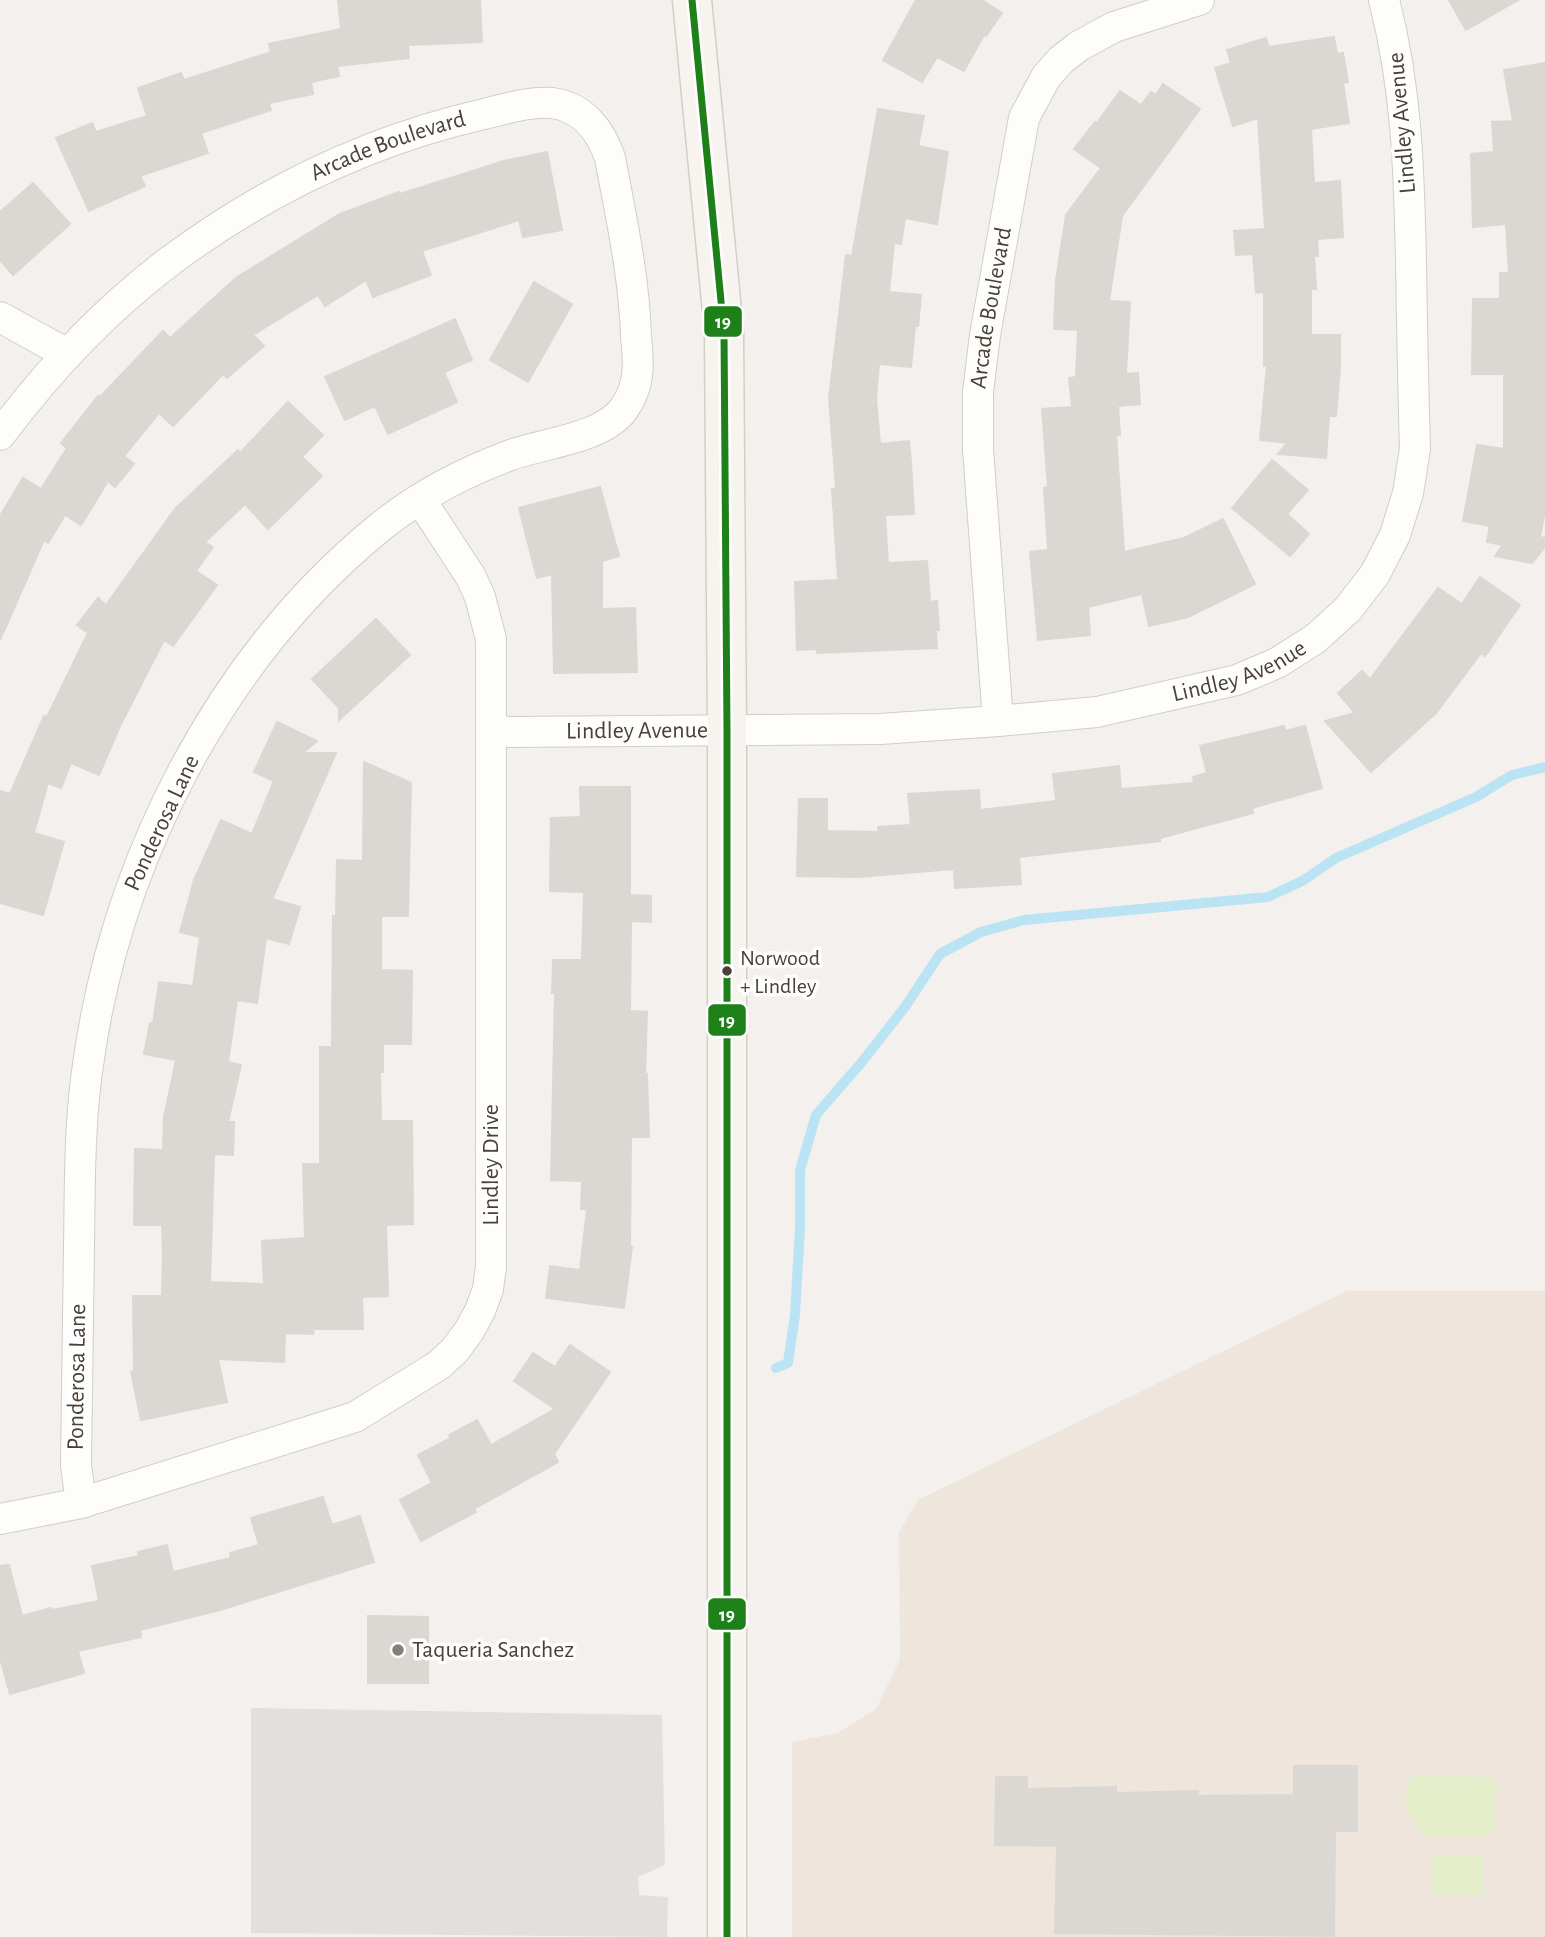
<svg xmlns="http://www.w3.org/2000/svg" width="1545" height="1937" font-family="'Alegreya Sans',sans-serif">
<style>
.education{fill:#eee6dc}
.green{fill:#e5eecb}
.parking{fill:#e2dfdc}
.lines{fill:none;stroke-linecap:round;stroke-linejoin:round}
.stream{stroke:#bae4f4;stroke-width:10}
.building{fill:#dbd7d3;stroke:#dcd7d3;stroke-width:2}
.minor-casing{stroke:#d1ceca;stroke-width:32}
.secondary-casing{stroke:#d5cec4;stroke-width:41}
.minor{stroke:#fdfdfc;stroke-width:30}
.secondary{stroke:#f7f4f0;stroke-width:38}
.bus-1-casing{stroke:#fff;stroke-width:12}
.bus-1{stroke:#1e8019;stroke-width:7}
.bus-dot{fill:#4b4137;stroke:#fff;stroke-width:2.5}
.poi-dot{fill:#867e77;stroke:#fff;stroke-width:2.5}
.labels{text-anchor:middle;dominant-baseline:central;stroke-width:7;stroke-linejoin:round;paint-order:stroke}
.bus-label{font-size:22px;fill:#4b4137;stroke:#fff;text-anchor:start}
.street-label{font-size:24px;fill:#4b4137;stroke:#fff}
.poi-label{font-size:24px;fill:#4b4137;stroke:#fff;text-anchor:start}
.line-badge{stroke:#fff;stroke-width:2.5}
.badge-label{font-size:19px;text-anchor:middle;font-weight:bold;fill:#fff}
</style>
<rect width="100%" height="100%" fill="#f3f0ed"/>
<polygon class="education" points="1347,1291 1545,1291 1545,1937 792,1937 792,1742 838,1733 876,1709 900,1660 899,1532 918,1500"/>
<g class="green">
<polygon points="1416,1776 1490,1777 1497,1783 1496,1830 1486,1837 1424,1837 1406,1810 1407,1782"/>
<polygon points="1432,1856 1484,1856 1484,1895 1431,1894"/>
</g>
<polygon class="parking" points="251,1708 662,1715 665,1865 638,1877 639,1895 668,1897 667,1937 251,1933"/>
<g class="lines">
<polyline class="stream" points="776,1368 788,1363 795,1315 800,1227 800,1170 816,1115 861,1063 905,1007 940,954 981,932 1024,920 1268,897 1304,880 1336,858 1476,797 1512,775 1545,767"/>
</g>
<g class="building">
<polygon points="338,0 480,0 482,42 408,45 409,58 337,66 339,76 311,82 313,94 269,103 271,110 201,133 208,153 140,176 145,186 89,211 56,138 92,123 96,132 147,116 138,88 181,73 184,80 271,52 269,44 341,29"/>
<polygon points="916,0 982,0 1002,13 986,36 984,35 964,71 937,57 922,82 883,60"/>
<polygon points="1449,0 1518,0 1466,30"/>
<polygon points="1334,37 1337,54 1343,53 1348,82 1343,83 1349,123 1311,129 1314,183 1340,181 1343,237 1317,239 1318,256 1314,256 1316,289 1311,289 1311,335 1340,335 1340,368 1336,416 1329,416 1326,458 1278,454 1287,443 1260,440 1267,366 1264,366 1264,292 1256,293 1253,254 1236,255 1234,231 1265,229 1258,118 1233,126 1215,68 1231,63 1227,50 1266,38 1269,47"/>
<polygon points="1545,63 1545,510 1540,537 1545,538 1545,547 1532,563 1495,556 1503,545 1487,542 1490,526 1463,521 1477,445 1504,449 1504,374 1472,374 1473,299 1500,299 1500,273 1509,273 1506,224 1473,227 1471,154 1494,152 1492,122 1513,121 1504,70"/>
<polygon points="1163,84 1200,109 1122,216 1109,301 1130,302 1126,374 1138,373 1140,404 1118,406 1120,435 1116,435 1124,552 1184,538 1223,519 1255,584 1188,617 1149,626 1142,594 1088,607 1090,635 1038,640 1030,552 1048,550 1044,488 1048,487 1042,409 1072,407 1069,378 1076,377 1078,330 1054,329 1056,280 1066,215 1101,168 1074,149 1095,122 1097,123 1120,91 1141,105 1151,92 1156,95"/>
<polygon points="878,109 924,116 918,146 948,152 937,224 905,218 901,244 894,243 889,292 921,295 918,326 915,326 911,367 879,364 876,398 880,444 909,441 911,462 914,514 885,515 888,563 927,561 930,602 937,601 939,630 936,630 937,648 817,653 817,649 797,650 795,582 838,580 832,489 836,489 829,398 846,255 852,256"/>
<polygon points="547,152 562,230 523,237 519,220 422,251 431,275 373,297 366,280 325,306 318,295 253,335 264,346 227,378 223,374 173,426 159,413 124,456 134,464 115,487 108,481 81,525 65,515 48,543 44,540 0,640 0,516 23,478 41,489 67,448 61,443 98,396 100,397 163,331 170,338 237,277 340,214 399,192 400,194 504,161"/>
<polygon points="33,183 70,224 13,275 0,260 0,212"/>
<polygon points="534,282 572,304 528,382 490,360"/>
<polygon points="455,319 472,360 444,372 457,402 388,434 375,406 345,420 325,377"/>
<polygon points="288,402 323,435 302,457 322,476 268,529 245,504 205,542 213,547 196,571 217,585 173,646 164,640 120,726 99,775 71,763 61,788 48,783 34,833 64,842 43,915 0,903 0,791 10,794 44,716 47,717 88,633 77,625 98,598 106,605 175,509 238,450 240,453"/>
<polygon points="1272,460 1308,490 1287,514 1309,534 1290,556 1232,508"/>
<polygon points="600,487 619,556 602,561 602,609 635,608 637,672 554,673 552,574 537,578 519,508"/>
<polygon points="1480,577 1520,605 1485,656 1481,653 1436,713 1371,772 1325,721 1355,713 1338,693 1362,671 1370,679 1438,588 1462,604"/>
<polygon points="376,619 410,655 339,720 339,708 312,679"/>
<polygon points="277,722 317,741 303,753 336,753 272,899 300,907 289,944 266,938 257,1003 237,1000 228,1062 241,1065 228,1122 234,1122 233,1155 214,1154 210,1282 264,1284 262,1241 305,1238 303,1164 320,1164 320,1047 332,1047 333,916 336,917 337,860 363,861 364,762 411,783 408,916 381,916 381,970 412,971 411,1044 383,1044 383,1072 380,1072 381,1121 412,1121 413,1224 386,1225 388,1296 362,1297 363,1329 314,1329 313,1334 285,1333 284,1362 218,1359 227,1402 141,1420 131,1372 134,1371 133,1296 162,1296 163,1253 162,1225 134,1225 135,1149 163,1150 164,1117 176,1060 144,1054 150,1023 153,1024 159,982 193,986 200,937 180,932 194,880 221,820 252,834 274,781 254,772"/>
<polygon points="1284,726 1285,731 1305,726 1322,788 1252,808 1253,813 1160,838 1160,841 1019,857 1021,884 955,888 954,869 858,877 797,876 799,799 827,799 827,831 879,832 878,827 911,825 908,794 979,790 980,810 1056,801 1053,774 1119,766 1121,789 1194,783 1193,777 1207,773 1200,746"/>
<polygon points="580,787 630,787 630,895 651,896 651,922 631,921 630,1011 647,1012 645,1075 647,1074 649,1137 631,1137 630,1246 632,1247 624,1308 546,1298 550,1266 580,1270 587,1209 581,1209 582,1181 551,1180 555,993 552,993 553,960 582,960 584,892 550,891 551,818 581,817"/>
<polygon points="570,1345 610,1372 554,1454 558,1462 474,1509 476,1512 421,1541 400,1500 432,1483 418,1455 451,1438 449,1435 477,1420 491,1445 555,1409 514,1381 533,1353 555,1367"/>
<polygon points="323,1497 332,1525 360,1516 374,1562 220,1610 140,1630 141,1637 78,1651 84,1673 10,1694 0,1658 0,1566 9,1565 22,1616 51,1608 52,1610 99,1601 92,1566 139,1556 138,1552 167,1545 173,1572 231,1558 230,1553 259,1545 251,1518"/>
<polygon points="368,1616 428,1617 428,1683 368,1683"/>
<polygon points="1294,1766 1357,1766 1357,1831 1335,1831 1334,1936 1055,1933 1057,1846 995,1845 996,1777 1027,1777 1027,1789 1116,1787 1116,1793 1198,1791 1198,1796 1294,1795"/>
</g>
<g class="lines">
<g class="minor-casing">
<g id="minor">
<polyline points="0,317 67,354"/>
<path id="s1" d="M0 435C48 371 105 310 170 261 264 191 370 140 484 114 506 109 530 101 552 103 583 107 601 131 610 158 621 217 634 275 636 336 637 348 639 362 637 375 636 387 630 400 623 410 601 439 542 443 508 456 463 473 417 497 379 528 221 657 118 858 89 1058 79 1120 80 1183 79 1246 78 1319 77 1392 76 1465L81 1503"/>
<path id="s2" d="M998 721 978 449V392L985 335 1024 118 1046 77 1061 60 1079 46 1114 27 1199 0"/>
<path id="s3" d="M492 732 880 729 998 721 1097 712 1237 680 1277 663 1315 639 1348 609 1375 574 1395 535 1408 493 1415 449C1413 386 1412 323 1411 261 1409 170 1407 89 1384 0"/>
<polyline points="0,1519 81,1503 355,1417 439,1365 455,1350 469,1331 480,1311 488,1289 491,1267 491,639 480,597 471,577 420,499"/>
</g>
</g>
<g class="secondary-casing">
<polyline id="secondary" points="692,0 724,332 727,731 727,1937"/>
</g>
<use href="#minor" class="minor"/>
<use href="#secondary" class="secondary"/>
<g class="bus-1-casing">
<polyline id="bus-1" points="692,0 724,332 727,731 727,1937"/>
</g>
<use href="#bus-1" class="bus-1"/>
</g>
<circle class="bus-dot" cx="727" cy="971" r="6"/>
<circle class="poi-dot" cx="398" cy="1650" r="7"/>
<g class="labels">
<g class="bus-label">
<text x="740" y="958">Norwood<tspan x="740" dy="28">+ Lindley</tspan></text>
</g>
<g class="street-label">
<text transform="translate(1402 123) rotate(-95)">Lindley Avenue</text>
<text stroke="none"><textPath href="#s1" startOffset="492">Arcade Boulevard</textPath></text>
<text stroke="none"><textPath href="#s2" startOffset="415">Arcade Boulevard</textPath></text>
<text stroke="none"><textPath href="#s3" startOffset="754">Lindley Avenue</textPath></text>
<text stroke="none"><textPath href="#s3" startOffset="145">Lindley Avenue</textPath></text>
<text transform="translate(162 823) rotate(-65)">Ponderosa Lane</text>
<text transform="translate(491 1165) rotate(-90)">Lindley Drive</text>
<text transform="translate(77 1377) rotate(-89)">Ponderosa Lane</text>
</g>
<g class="poi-label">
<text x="412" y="1650">Taqueria Sanchez</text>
</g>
</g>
<g class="line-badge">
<rect x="703" y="305" width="40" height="33" rx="7" fill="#1e8019"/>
<rect x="707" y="1003" width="40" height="34" rx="7" fill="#1e8019"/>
<rect x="707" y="1597" width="40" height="34" rx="7" fill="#1e8019"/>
</g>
<g class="badge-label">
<text x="723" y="328">19</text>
<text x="727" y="1027">19</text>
<text x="727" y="1621">19</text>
</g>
</svg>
